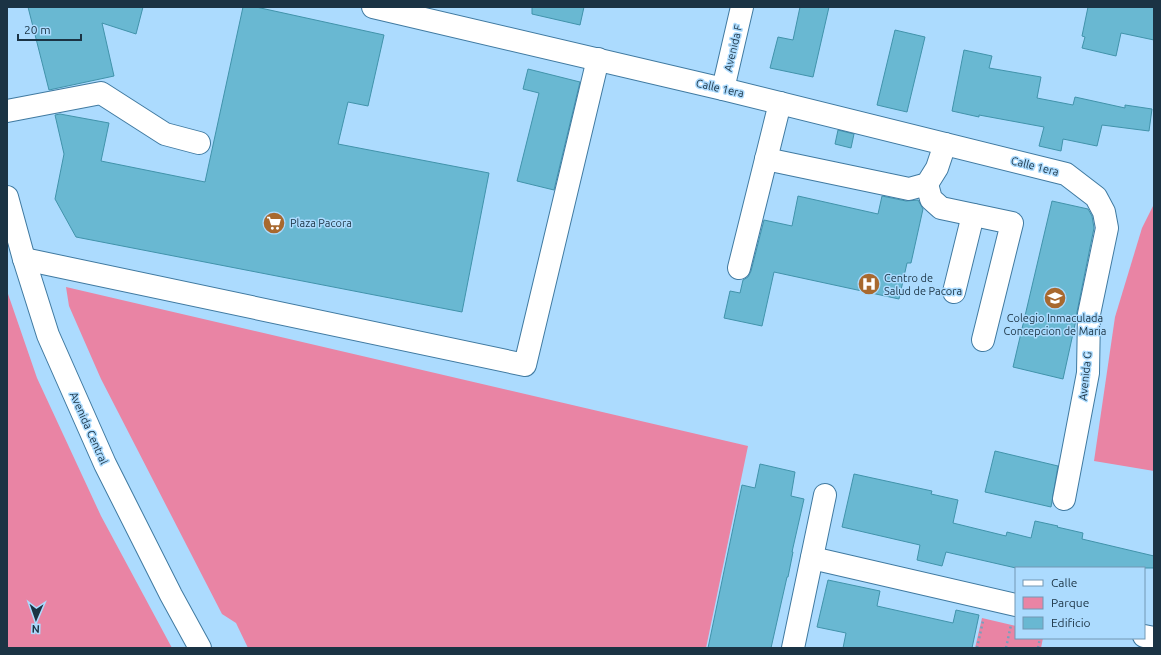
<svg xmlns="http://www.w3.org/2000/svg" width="1161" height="655" font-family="Ubuntu,sans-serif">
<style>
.green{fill:#e984a4}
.building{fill:#69b8d2;stroke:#4193ab}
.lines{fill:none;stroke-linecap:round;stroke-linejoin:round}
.minor-casing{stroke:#407aa1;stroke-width:24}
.path{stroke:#789fbc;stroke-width:2.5;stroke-dasharray:2 3;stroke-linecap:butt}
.minor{stroke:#fff;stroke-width:22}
.labels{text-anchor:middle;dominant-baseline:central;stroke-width:3;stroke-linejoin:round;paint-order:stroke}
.street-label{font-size:11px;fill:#1b3344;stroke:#acdbfe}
.poi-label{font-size:11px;fill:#1b3344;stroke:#acdbfe;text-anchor:start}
</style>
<rect width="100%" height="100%" fill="#acdbfe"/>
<g class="green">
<polygon points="1154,204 1154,471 1094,461 1115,317 1142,228"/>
<polygon points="66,287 748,446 706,648 248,648 236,623 222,614 101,379 69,306"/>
<polygon points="7,291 37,378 101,516 172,648 7,648"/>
<polygon points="982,618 1016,626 1016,638 1043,638 1041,648 975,648"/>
</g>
<g class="building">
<polygon points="28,7 143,7 136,34 102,23 114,76 49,90"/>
<polygon points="243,7 256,7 384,35 368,106 348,102 338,144 489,173 462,312 76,237 55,199 64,154 55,115 60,114 109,123 101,161 205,182"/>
<polygon points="532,7 584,7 580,25 532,14"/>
<polygon points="800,7 829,7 813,77 770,68 778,37 793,40"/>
<polygon points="1088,7 1154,7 1154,40 1121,33 1116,56 1082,48 1085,37 1082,36"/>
<polygon points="895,30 925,37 907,112 877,105"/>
<polygon points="964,50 992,56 989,68 1041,77 1037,98 1073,105 1075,97 1125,108 1125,105 1152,109 1149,131 1102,125 1097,146 1063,139 1061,151 1039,146 1044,127 979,115 979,117 952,111"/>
<polygon points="528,69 580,82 554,190 517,181 539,93 523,89"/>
<polygon points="838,130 854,134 851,148 835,144"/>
<polygon points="798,196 878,214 882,196 906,201 918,200 923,209 911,263 907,263 899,299 774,272 762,326 724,318 730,291 740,293 743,280 748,277 751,271 764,220 792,226"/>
<polygon points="1052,201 1088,209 1092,216 1094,228 1077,312 1076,320 1063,379 1013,367"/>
<polygon points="995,451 1058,466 1051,507 985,492"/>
<polygon points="760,464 795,472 791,496 804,499 792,552 793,552 788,577 787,577 771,648 708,648 742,485 755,488"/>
<polygon points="854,474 932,491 931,494 958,500 953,523 1006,536 1007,532 1031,538 1035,521 1058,526 1057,527 1083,533 1082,539 1154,556 1154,568 1016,568 946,552 942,566 917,560 920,545 842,527"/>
<polygon points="828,580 880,591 877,606 953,623 956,610 979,615 972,648 843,648 846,633 817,627"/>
</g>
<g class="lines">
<g class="minor-casing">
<g id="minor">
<polyline points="373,7 723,89 1066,174 1096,197 1104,212 1107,228 1089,314 1088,373 1064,499"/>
<polyline points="723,89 742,7"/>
<polyline points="7,111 101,93 165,134 199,143"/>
<polyline points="766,159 909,189 927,184 937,168 945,144"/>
<polyline points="927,184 931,199 941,208 1012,223 983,340"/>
<polyline points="7,197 24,259 48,335 105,464 171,595 200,648"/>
<polyline points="24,259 525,365 598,59"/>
<polyline points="739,268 780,103"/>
<polyline points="954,292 973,215"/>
<polyline points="812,558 1016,605"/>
<polyline points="1144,636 1154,638"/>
<polyline points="793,648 825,495"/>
</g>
</g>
<g class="path">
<polyline points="977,648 983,621 984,622"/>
<polyline points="1006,648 1011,625"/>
<polyline points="1038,648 1040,638"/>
</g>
<use href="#minor" class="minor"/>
</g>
<defs>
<g id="supermarket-disc" transform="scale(1.15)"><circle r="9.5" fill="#a8692f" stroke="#acdbfe"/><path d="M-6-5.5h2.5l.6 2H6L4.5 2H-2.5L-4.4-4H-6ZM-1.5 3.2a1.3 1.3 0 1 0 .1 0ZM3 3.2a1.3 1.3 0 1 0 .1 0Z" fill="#fff"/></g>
<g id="hospital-disc" transform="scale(1.15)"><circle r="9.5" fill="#a8692f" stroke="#acdbfe"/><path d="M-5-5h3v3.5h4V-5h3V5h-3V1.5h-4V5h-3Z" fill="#fff"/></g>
<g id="school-disc" transform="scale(1.15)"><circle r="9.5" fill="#a8692f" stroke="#acdbfe"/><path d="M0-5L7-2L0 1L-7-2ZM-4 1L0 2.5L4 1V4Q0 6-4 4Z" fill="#fff"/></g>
</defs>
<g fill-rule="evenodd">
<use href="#supermarket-disc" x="274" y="223"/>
<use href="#hospital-disc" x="869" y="284"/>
<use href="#school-disc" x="1055" y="298"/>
</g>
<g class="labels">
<g class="street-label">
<text transform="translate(733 48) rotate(-77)">Avenida F</text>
<text transform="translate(720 88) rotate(13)">Calle 1era</text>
<text transform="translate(1035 166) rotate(14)">Calle 1era</text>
<text transform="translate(1085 376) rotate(-84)">Avenida G</text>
<text transform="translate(89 428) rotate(66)">Avenida Central</text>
</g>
<g class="poi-label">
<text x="290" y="223">Plaza Pacora</text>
<text x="884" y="278">Centro de<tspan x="884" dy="13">Salud de Pacora</tspan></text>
<text x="1055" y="318" text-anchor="middle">Colegio Inmaculada<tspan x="1055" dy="13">Concepcion de Maria</tspan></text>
</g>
</g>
<rect width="1161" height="655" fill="none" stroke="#1b3344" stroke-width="16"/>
<rect x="1015" y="567" width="130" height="72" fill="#acdbfe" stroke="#7298b4"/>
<rect x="1023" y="580" width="20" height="6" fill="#ffffff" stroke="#7298b4"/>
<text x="1051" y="587" font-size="12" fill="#1b3344">Calle</text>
<rect x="1023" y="597" width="20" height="12" fill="#e984a4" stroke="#7298b4"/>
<text x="1051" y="607" font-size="12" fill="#1b3344">Parque</text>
<rect x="1023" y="617" width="20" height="12" fill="#69b8d2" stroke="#7298b4"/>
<text x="1051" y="627" font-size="12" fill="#1b3344">Edificio</text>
<g transform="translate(36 619) rotate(182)" stroke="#acdbfe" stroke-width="3" paint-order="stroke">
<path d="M0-3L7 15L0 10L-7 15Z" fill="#1b3344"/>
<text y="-6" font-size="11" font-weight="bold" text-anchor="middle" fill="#1b3344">N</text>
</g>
<path d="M18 34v6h63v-6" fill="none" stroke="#1b3344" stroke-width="2"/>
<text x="24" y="34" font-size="12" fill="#1b3344" stroke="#acdbfe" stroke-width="3" paint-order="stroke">20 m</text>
</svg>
